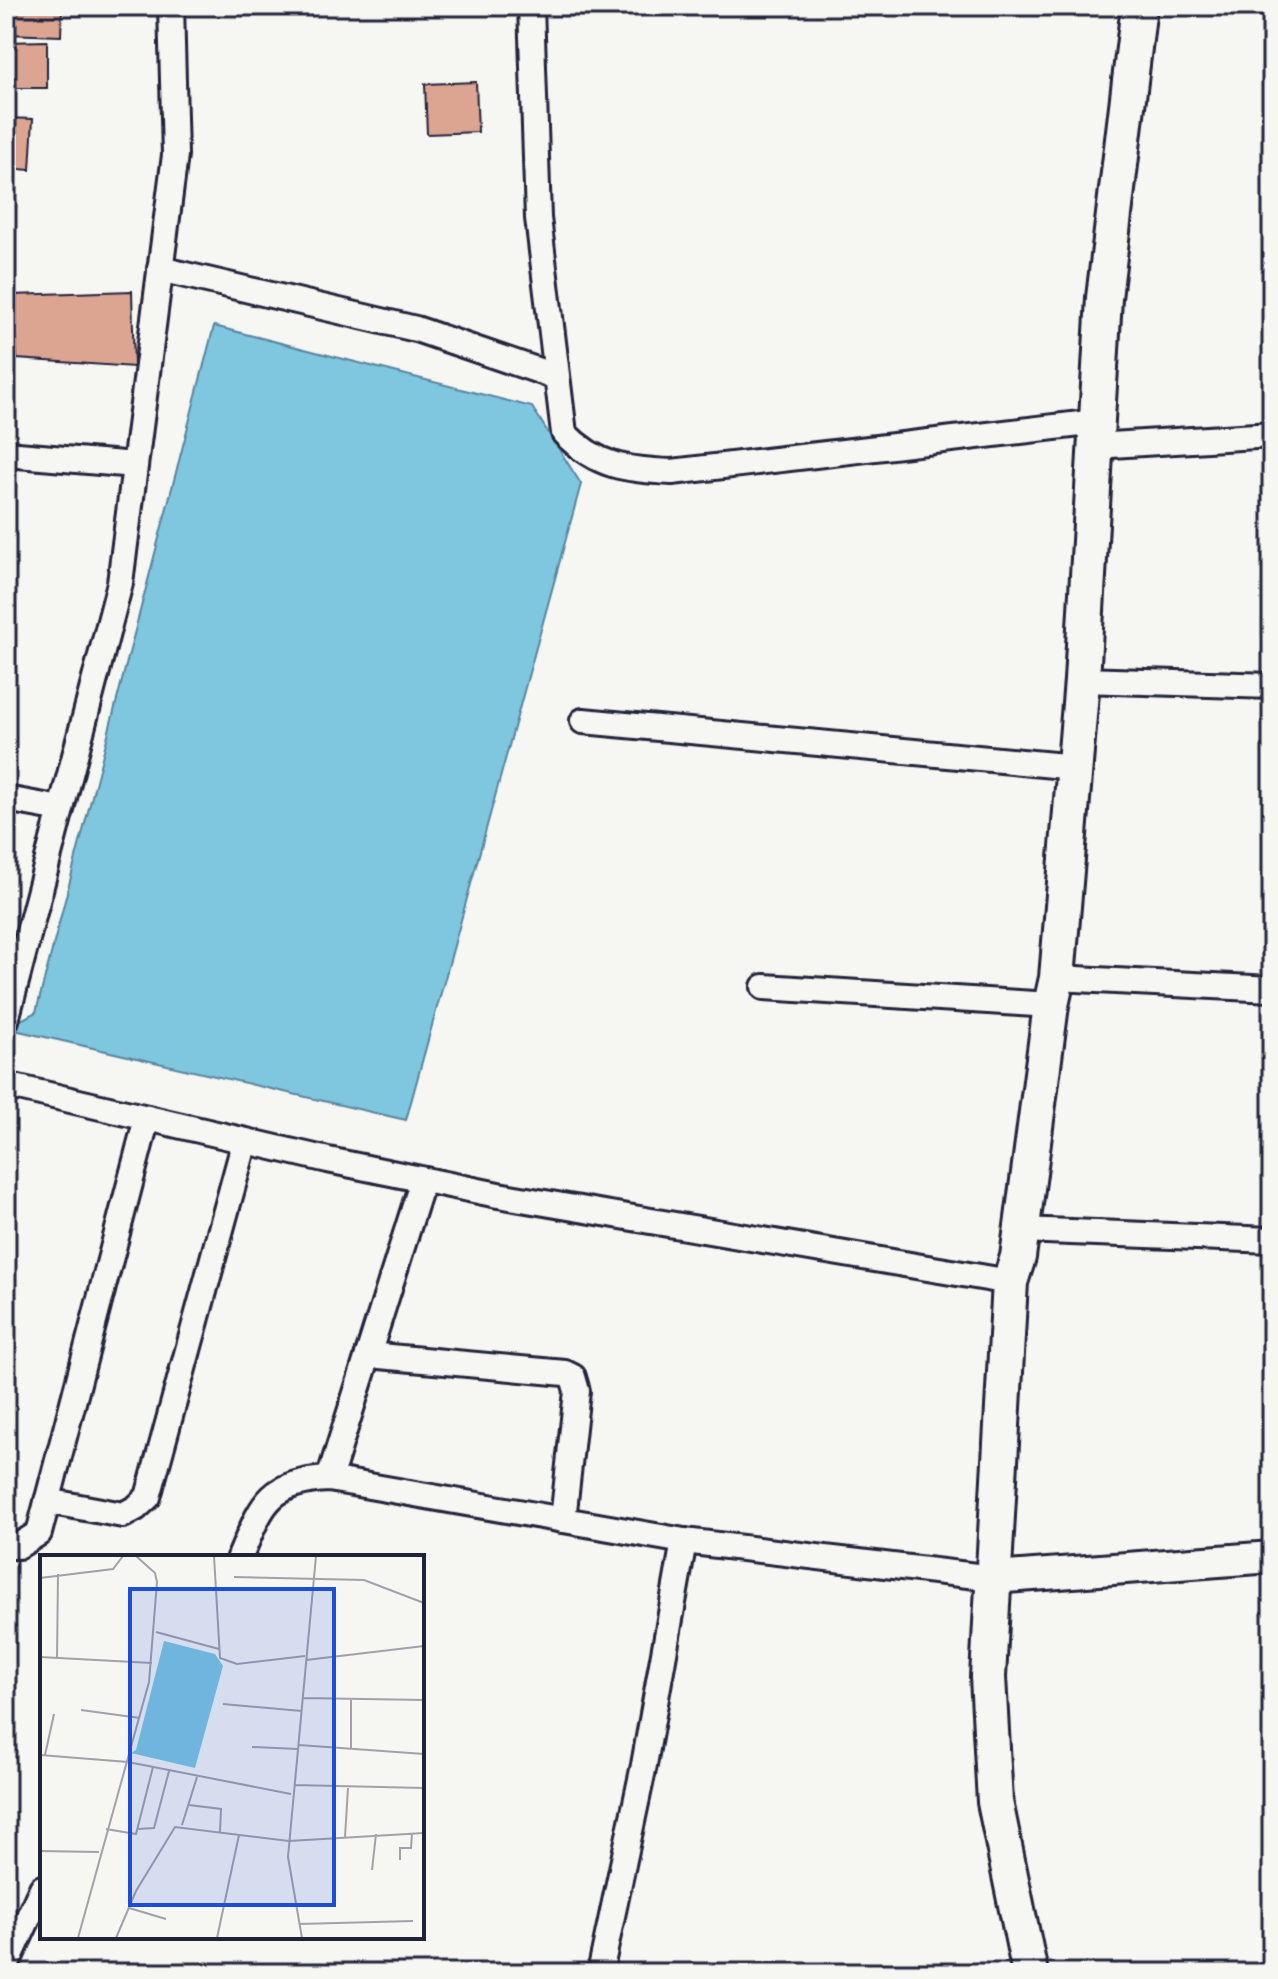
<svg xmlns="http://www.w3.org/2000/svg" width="1278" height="1979" font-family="Kalam,sans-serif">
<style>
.water{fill:#7ec7df;stroke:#59859d;stroke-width:2}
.building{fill:#dba592;stroke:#22223b;stroke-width:2}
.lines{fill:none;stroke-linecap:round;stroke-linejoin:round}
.minor-casing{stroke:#22223b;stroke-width:30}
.tertiary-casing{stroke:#22223b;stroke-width:36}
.secondary-casing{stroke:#22223b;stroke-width:40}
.minor{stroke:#f6f6f2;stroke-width:24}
.tertiary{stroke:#f6f6f2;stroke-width:30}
.secondary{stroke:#f6f6f2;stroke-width:34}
.inset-road{fill:none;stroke:#a1a1a9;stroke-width:2}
.view{fill:#1d4ed8;fill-opacity:0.15;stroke:#1d4ed8;stroke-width:4}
.inset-edge{fill:none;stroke:#22223b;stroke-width:4}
</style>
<rect width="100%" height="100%" fill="#f6f6f2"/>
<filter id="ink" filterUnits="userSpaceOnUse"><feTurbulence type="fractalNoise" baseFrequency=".0125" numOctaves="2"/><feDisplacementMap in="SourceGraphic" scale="16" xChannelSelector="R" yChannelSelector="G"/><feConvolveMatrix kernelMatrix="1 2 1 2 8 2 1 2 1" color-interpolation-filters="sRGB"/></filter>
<g filter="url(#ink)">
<polygon class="water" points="214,326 532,407 581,484 406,1120 6,1028 36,1012"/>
<g class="building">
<polygon points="6,6 62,6 61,36 6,34"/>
<polygon points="47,41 47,88 6,88 6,42"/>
<polygon points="476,82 478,132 427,134 425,84"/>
<polygon points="6,118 33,119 30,170 6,168"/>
<polygon points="132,291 134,367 17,359 12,295"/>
<polygon points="1116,1966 1118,1973 1084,1973"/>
</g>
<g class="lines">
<g class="minor-casing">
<g id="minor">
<path d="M531 6 538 218 564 433C597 467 627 470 672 472L1097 422"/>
<polyline points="160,269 416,329 557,377"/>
<polyline points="1095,446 1272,435"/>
<polyline points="6,454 135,465"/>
<polyline points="1082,680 1272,686"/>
<polyline points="583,721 1075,767"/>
<polyline points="6,799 61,809"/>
<polyline points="1057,978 1272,989"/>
<polyline points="764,987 1051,1005"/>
<polyline points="6,1020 120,583 175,155 171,6"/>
<polyline points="6,1085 328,1160 498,1195 1010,1282"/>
<polyline points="1021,1230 1272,1240"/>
<polyline points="368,1355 565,1373 573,1377 577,1391 563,1520"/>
<polyline points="329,1479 423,1180"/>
<polyline points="47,1501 123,1515 136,1508 148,1497 245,1141"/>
<polyline points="6,1546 18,1546 39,1533 147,1118"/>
<path d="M240 1557C262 1505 267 1482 329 1479L684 1541 993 1578"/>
<polyline points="6,1966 42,1888"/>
<polyline points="600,1973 644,1765 684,1541"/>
</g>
</g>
<g class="tertiary-casing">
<polyline id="tertiary" points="993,1578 1272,1557"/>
</g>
<g class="secondary-casing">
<polyline id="secondary" points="1030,1973 995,1802 988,1677 1010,1282 1018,1257 1051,1005 1057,978 1082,680 1104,298 1139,6"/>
</g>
<use href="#minor" class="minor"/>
<use href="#tertiary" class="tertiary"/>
<use href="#secondary" class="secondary"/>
</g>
</g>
<g transform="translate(40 1555)">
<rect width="384" height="384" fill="#f6f6f2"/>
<path d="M124 86 175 99 183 111 155 213 91 198 96 195Z" fill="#7ec7df"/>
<path class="inset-road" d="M174 1 180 103 197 109 265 101M194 22 324 25 384 48M0 23 73 14 83 1M116 77 179 94M0 102 112 108M17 104 18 19M266 105 384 91M263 143 384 145M311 144V193M183 149 262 156M41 155 100 163M259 190 384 199M212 192 258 194M0 200 88 207 251 239M5 200 14 159M254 230 384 233M149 250 181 254 180 277M142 270 157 222M66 274 96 279 113 212M97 274 114 273 129 216M305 282 308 233M0 296 59 297M360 305V293H371L372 278M332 315 336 279M89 353 126 364M259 369 373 366M38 383 109 127 117 27 115 18 96 1M76 383 96 336 135 272 249 286 384 278M177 383 199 280M262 383 248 302 276 1"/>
<path class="view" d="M90 34H294V350H90Z"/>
<rect width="384" height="384" class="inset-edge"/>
</g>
<rect width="1278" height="1979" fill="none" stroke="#f6f6f2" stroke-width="32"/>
<rect x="16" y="16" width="1246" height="1947" fill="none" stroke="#22223b" stroke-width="3" filter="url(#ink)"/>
</svg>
